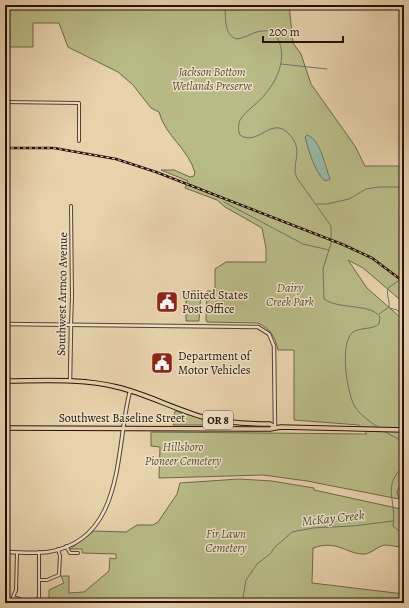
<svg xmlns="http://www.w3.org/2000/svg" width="409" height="608" font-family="Alegreya,serif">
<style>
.green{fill:#b9bb87;stroke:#706648}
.water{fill:#98b8a4;stroke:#6a7566}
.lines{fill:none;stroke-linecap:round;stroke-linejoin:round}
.stream{stroke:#6a7566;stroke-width:1}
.minor-casing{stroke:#564132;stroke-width:4}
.tertiary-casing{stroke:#564132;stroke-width:4.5}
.trunk-casing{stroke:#26110a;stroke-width:5.5}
.minor{stroke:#efe2c9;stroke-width:2}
.tertiary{stroke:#efe2c9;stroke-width:2.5}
.trunk{stroke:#e7d2ac;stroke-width:3.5}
.rail-casing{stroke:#26110a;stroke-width:2.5}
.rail{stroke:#efe2c9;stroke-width:1;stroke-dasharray:3;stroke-linecap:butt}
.labels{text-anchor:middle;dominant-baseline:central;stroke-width:3;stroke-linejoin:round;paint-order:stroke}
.shield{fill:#efe2c9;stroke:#625043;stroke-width:1}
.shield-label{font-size:11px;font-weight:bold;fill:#26110a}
.park-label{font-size:12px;font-style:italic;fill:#594c36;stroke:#efe2c9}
.street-label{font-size:12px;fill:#26110a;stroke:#efe2c9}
.poi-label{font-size:12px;fill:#26110a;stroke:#efe2c9;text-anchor:start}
.water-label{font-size:13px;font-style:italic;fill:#4e4b40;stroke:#efe2c9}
</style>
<rect width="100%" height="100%" fill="#e7d2ac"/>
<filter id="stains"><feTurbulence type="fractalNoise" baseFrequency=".005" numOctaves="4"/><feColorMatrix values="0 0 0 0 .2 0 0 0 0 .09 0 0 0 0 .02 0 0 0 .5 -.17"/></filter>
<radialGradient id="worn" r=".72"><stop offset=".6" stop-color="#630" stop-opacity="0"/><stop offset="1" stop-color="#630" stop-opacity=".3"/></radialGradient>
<g class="green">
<path d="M5 5H289L293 43 301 54 311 84 355 146 365 166H404V303L363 268 348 260 367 288 401 318 400 362 404 406V475L397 492 399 499 307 481 263 475 159 478 160 447 151 446V432L367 434 359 425 294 420V350H278C275 337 271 329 258 323L207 322 206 320 207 291H215V269L226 262H266V248L262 228 225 207 217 200 185 188 188 181 161 170H174L190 177 194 176 195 173C189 149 165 136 159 112L151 108 133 85 118 72 68 47 59 23H33V47H5Z"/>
<polygon points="186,291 201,291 199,321 186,321"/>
<polygon points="175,411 224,425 173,425"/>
<path d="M239 479 272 481 314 488V490L401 509 404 522V548C398 547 391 545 385 545 378 546 372 553 365 554 347 555 338 539 313 548L312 583 404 594V603H43L41 601 49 599V590L64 583 61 576H69V593L84 592 109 571 110 558 116 559V554L82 553V549H70L94 531 126 532 137 525H153L158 522 177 494 180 483Z"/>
</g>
<path class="water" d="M307 135C321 140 325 166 330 179L325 181C314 171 309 151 305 137Z"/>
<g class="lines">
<g class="stream">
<path d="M225 5C226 17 223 35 237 39 246 38 254 31 263 31 269 30 275 33 278 39 287 57 278 79 266 93 259 103 247 109 240 120 238 125 238 130 240 135 258 147 271 116 288 133 306 151 290 163 297 178L331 226V243L323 269 324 299C339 310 371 303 380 317L379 324C372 330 361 327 353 332 339 343 347 394 355 407 361 416 371 422 379 428"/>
<polyline points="281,64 327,69"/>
<polyline points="224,202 303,244 329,250"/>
<polyline points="317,204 327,204 349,199 366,189 379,187 404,187"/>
<polyline points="390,308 397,310 404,317"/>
<path d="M379 314 389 307C390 300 386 295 388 288L404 277"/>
<polyline points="385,432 404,442"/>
<path d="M404 466C381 486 397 500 393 526L404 535"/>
<polyline points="242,603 246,580 257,564 270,554 275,547 292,532 313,528 353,526 393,521"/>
</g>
<g class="minor-casing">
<g id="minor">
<polyline points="5,102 79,103 79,141"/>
<polyline points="71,325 72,297 71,206"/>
<polyline points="66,546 70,553 78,553"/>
<polyline points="17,553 16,590 13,597 22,600 36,601 39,597 39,552"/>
<polyline points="39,580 47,580 59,575 60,556 58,549"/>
</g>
</g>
<g class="tertiary-casing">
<g id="tertiary">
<polyline points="5,324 258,327 269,334 274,346 275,427"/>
<polyline points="70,381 71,325"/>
<path d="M5 552C19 552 34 554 48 552 126 540 115 448 130 391"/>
</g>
</g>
<g class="trunk-casing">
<g id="trunk">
<path d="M5 381C42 381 81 378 117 387 147 394 174 409 203 417 225 423 247 424 270 424L275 427"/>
<polyline points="5,428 270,429 281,427 404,430"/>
</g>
</g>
<use href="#minor" class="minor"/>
<use href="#tertiary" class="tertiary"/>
<use href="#trunk" class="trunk"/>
<g class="rail-casing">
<polyline id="rail" points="5,148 54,148 116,159 156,172 344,245 372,258 404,282"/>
</g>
<use href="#rail" class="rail"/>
</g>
<defs>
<g id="civic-square" transform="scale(1.15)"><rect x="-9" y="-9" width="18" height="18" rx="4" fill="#8f2418" stroke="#efe2c9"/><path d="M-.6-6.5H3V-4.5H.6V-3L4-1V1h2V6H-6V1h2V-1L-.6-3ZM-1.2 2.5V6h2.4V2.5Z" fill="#fff"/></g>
</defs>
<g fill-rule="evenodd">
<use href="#civic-square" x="167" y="302"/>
<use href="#civic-square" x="162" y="363"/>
</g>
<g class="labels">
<rect class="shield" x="203" y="411" width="30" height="18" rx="3"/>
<g class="shield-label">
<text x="218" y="420">OR 8</text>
</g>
<g class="park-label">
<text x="212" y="72">Jackson Bottom<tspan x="212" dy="14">Wetlands Preserve</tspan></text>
<text x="290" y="288">Dairy<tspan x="290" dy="14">Creek Park</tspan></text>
<text x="183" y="447">Hillsboro<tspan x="183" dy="14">Pioneer Cemetery</tspan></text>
<text x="226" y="534">Fir Lawn<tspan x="226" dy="14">Cemetery</tspan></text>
</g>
<g class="street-label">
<text transform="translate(62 294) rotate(-89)">Southwest Armco Avenue</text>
<text x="122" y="418">Southwest Baseline Street</text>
</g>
<g class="poi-label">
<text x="182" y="295">United States<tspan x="182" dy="14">Post Office</tspan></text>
<text x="178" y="356">Department of<tspan x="178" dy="14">Motor Vehicles</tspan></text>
</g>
<g class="water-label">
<text transform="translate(333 518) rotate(-6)">McKay Creek</text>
</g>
</g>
<rect width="409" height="608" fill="none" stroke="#e7d2ac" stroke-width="20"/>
<rect x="6" y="6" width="397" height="596" fill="none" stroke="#26110a" stroke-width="2"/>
<rect x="10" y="10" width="389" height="588" fill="none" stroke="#26110a"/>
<path d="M263 36v6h80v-6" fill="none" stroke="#26110a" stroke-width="2"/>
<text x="269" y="36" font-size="12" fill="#26110a" stroke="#efe2c9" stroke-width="3" paint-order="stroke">200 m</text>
<rect width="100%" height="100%" filter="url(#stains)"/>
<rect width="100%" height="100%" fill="url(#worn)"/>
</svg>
